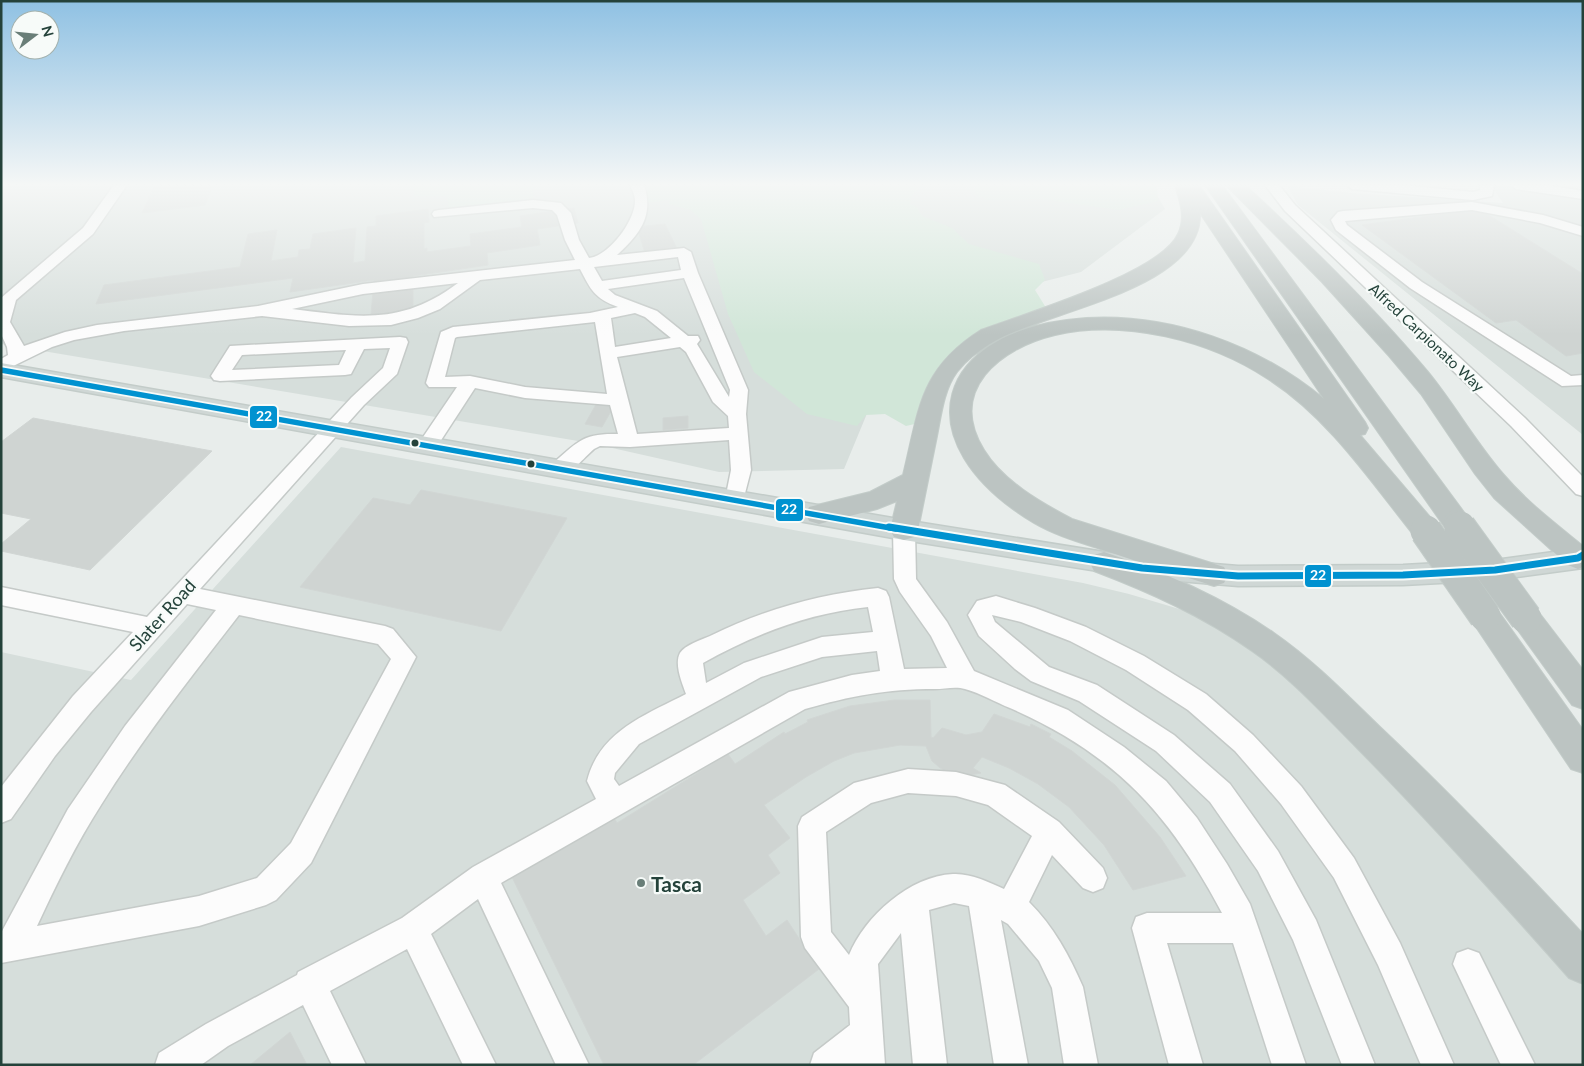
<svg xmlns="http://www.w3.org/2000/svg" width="1584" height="1066" font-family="Lato,sans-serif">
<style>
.built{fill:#d6dedb}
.green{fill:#d1e6d8}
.building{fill:#cfd4d2;stroke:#d1d6d4}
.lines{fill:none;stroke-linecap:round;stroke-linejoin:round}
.minor-casing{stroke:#c5cac8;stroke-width:3}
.major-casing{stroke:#c3ccc9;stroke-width:3}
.highway-casing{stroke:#c3ccc9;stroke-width:2}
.minor{fill:#fcfcfc;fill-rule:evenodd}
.major{fill:#cfd7d5;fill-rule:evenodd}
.highway{fill:#bcc4c2;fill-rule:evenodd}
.highway-bridge-far1-casing{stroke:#c3ccc9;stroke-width:27;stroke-linecap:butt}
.highway-bridge-casing{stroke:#c3ccc9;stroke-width:33;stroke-linecap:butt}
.highway-bridge-far1{stroke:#bcc4c2;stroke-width:24}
.highway-bridge{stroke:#bcc4c2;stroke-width:31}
.bus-1-far1-casing{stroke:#f7fbf9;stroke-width:9}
.bus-1-casing{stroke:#f7fbf9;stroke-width:11}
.bus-1-far1{stroke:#0092d0;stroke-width:5.5}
.bus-1{stroke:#0092d0;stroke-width:7}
.bus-dot{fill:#24423a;stroke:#f7fbf9;stroke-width:2}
.poi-dot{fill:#697e78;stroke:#f7fbf9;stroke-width:2}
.labels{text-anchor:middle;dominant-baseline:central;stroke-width:4.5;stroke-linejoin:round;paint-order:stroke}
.far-street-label{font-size:15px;fill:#24423a;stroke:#f7fbf9}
.street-label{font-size:18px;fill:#24423a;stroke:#f7fbf9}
.near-poi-label{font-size:21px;font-weight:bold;fill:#24423a;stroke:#f7fbf9;text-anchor:start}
.line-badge{stroke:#f7fbf9;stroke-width:2}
.badge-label{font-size:14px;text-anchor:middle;font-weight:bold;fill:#fff}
</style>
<rect width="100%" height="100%" fill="#e8edeb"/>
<g class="built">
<polygon points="1,185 1151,185 1165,209 1081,272 986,296 895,346 844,469 719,472 590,443 1,344"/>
<polygon points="1491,185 1583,185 1583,435 1298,205 1287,186 1352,193 1503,203"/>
<polygon points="341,447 1083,583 1129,594 1186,611 1221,630 1260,654 1305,693 1406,793 1578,981 1583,987 1583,1065 1,1065 1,652 131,680"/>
</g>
<g class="green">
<polygon points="414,185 532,185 534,200 460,210 449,207 447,196 414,196"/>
<polygon points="635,185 835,187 920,185 911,197 910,204 917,207 922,216 952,228 969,244 1039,264 1045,280 1035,290 1048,311 976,343 923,422 906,426 885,414 866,415 857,426 807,414 754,372 728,314 701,219 691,210 669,204 670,200 643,203"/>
<polygon points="978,185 1157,185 1158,201 1119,210 1041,199 988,200 974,194"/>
</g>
<g class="building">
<polygon points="155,185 213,185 205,205 142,213"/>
<polygon points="574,208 578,223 537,229 540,245 487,253 488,265 413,276 413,309 395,312 395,316 384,318 384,313 371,315 374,280 290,292 293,278 96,304 104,285 240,267 248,234 277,230 271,261 298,257 299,250 310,249 313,234 356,228 353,263 365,261 367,227 376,226 376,216 428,209 429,222 424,223 424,249 427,248 427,252 471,246 470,234 522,227 520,216"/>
<polygon points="1479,209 1583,274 1583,353 1566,356 1516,320 1496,323 1362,225"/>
<polygon points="665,224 677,249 645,253 637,227"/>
<polygon points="598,401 615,404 602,427 585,424"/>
<polygon points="688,416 688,428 663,430 663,418"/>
<polygon points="33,418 212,451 90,570 1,551 1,544 31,519 1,513 1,442"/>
<polygon points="421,490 567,518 501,631 300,587 373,498 410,505"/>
<polygon points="895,700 930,700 931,737 933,738 942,728 966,735 982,732 994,714 1030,727 1031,724 1051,734 1049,737 1072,751 1115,785 1160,837 1186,876 1133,890 1104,845 1069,807 1038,784 1009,768 982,757 973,768 981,773 964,776 946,772 939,767 932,761 926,746 900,745 854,753 834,761 806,777 764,805 790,838 768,855 780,873 743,900 766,936 787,920 819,969 693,1065 604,1065 509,871 610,811 617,823 728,754 735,764 784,732 785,734 808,722 807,720 850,706"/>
<polygon points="290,1032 307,1065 250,1065"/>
</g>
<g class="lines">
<g class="minor-casing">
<g id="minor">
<path d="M114 185H127L93 234 16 300 10 322 24 346 65 332 97 325 258 306 363 284 575 260 565 240 557 215 552 210 533 208 434 217 432 214 434 211 439 210 533 200 561 203 571 213 579 240 589 258C609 256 636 220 635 200 635 195 632 190 630 185H644C654 216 640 234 617 255L684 248 691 252 698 273 748 390 746 414 751 470 742 505 735 507 728 505 725 500 731 470 729 440 630 447 600 446 594 449C582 459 569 479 552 474L549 469 552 464C578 442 582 433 618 434L610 405 525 398 475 388 434 451 427 452 420 451 417 446 457 387H429L426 383 441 332 453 327 590 313 618 307C594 298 591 290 580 269L480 280 440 309 418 318 391 325 349 326 262 316 124 331 74 340 52 347 1 372V359L8 355 7 347 1 334V298L83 228ZM678 257 681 270 602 281 594 267ZM684 278 730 390 729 397 697 344 700 340 698 336H688L657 311 615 295 608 289ZM458 283C401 326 358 317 292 309L363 294ZM635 313 645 317 671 338 615 347 611 318ZM595 322 607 394 525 387 470 376 445 377 455 338 457 337ZM680 347 686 352 713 402 728 416 729 428 637 434 617 357Z"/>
<polygon points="1265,185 1279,185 1295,205 1525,418 1583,477 1583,496 1576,494 1511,426 1285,211"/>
<polygon points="1346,185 1402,185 1473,192 1480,190 1480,185 1494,185 1492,196 1473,200 1352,189"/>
<polygon points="1510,185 1546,185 1583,191 1583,199 1516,189"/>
<polygon points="1472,202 1543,215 1583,227 1583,236 1540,223 1472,210 1345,221 1347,225 1422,282 1571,376 1583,375 1583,385 1562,386 1410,288 1336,230 1331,220 1338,212 1343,211"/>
<path d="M400 337 406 338 408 342 397 374 364 405 200 589 385 626 393 629 416 657 311 863 276 900 266 905 199 926 1 963V933L68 809 125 726 216 610 187 604 91 712 55 756 11 819 1 823V787L73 696 133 632 1 605V587L147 617 352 397 383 368 390 348 364 349 351 374 345 375 220 381 214 380 211 376 230 346ZM346 350 339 365 232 370 242 355ZM239 615 378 644 391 659 291 843 257 878 199 896 37 926C56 885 76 844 101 805 142 739 191 677 239 615Z"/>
<path d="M904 522 911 525 915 530 916 579 947 622 974 671 1068 710 1124 747 1166 781 1197 818 1227 864 1250 904 1306 1065H1272L1233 943H1167L1203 1065H1169L1132 928 1136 917 1147 913H1222C1169 813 1115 754 1010 708 995 702 980 693 965 689 956 686 944 689 935 689 886 689 851 696 805 709L501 883 589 1065H556L478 899 431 934 496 1065H463L407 949 330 991 366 1065H332L303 1005 228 1046 201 1065H155L159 1053 206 1024 297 975 298 972 402 918 473 867 596 799 587 781C599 732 645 715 686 694 682 683 674 664 680 653 685 645 701 640 710 636 763 610 819 594 878 588L886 591 889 597 904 669 947 668 931 636 900 592 894 579 893 530 897 525ZM868 607 873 632 822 637 744 663 706 683 703 663C755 634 809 613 868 607ZM877 651 880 671 852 675 789 692 619 786 614 779 615 773 639 744 761 677 822 657Z"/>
<polygon points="996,596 1035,608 1086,627 1144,656 1206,694 1253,735 1301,786 1354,858 1400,943 1454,1065 1421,1065 1378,965 1334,878 1281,804 1235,751 1188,710 1126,670 1070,641 1021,622 992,615 995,622 1049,667 1097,685 1174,735 1230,784 1278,851 1316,920 1375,1065 1342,1065 1293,940 1258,871 1210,802 1156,751 1079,701 1031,681 1015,669 979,636 968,615 977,601"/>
<path d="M908 769 956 772 1005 785 1059 822 1103 868 1107 878 1103 888 1093 892 1083 888 1052 855 1029 902C1054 927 1069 955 1083 987L1098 1065H1064L1052 988 1039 961 1008 924 1001 920 1028 1065H994L969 906 954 903 929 910 947 1065H913L901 933 878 964 885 1065H810L814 1053 850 1025 849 1007 805 948 801 937 798 826 802 817 854 783ZM908 793 956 796 988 805 1032 836 1004 889C989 882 970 873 953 874 910 876 865 916 849 955L831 932 826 832 871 803Z"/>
<polygon points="1468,949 1479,953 1535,1065 1501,1065 1453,964 1457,953"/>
</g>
</g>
<g class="major-casing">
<polygon id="major" points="1,363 904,520 1142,558 1238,566 1403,565 1495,560 1583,548 1583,568 1495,580 1403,585 1238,586 1142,578 904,540 1,377"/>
</g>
<g class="highway-casing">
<g id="highway">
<path d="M1175 185H1199L1365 422 1368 428 1365 434 1360 435 1436 524 1440 531 1436 538 1426 541 1416 538C1371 482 1329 418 1268 379 1209 340 1124 319 1055 335 1000 348 947 390 984 450 1003 481 1040 502 1072 519L1224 567 1228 575 1224 583 1214 586C1178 575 1142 563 1106 551 1082 543 1056 536 1034 523 900 442 933 328 1086 318 1171 313 1259 345 1324 399L1200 213C1203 289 1047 311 995 341 981 349 967 359 957 372 943 391 941 418 936 441 930 470 924 500 918 530L914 537 904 540 894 537 890 530 897 501 877 509 819 524 809 521 806 514 809 507 870 492 903 475C919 410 919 369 981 330 1024 314 1161 273 1178 234 1186 217 1180 202 1175 185Z"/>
<polygon points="1205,185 1222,185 1466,515 1470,522 1466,529 1456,532 1446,529"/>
<path d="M1226 185H1245C1309 244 1372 305 1428 372 1455 405 1476 443 1504 475 1527 502 1556 524 1583 546V567L1578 569 1568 565 1494 498 1475 474 1421 394 1389 356 1322 282Z"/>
<path d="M1104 552C1163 571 1223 598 1274 633 1313 660 1346 694 1379 726 1450 793 1517 863 1583 934V984L1569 978C1500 900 1430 822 1357 748 1323 714 1291 678 1252 651 1203 616 1149 592 1094 571L1090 563 1094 555Z"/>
<polygon points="1485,604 1496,608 1583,730 1583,773 1571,769 1474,624 1470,616 1474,608"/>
<polygon points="1526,606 1537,610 1583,670 1583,709 1572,705 1515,626 1511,618 1515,610"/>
</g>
</g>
<use href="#minor" class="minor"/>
<use href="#major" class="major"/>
<use href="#highway" class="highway"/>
<g class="highway-bridge-far1-casing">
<polyline id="highway-bridge-far1" points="1456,522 1461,529"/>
</g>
<g class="highway-bridge-casing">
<g id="highway-bridge">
<polyline points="1460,527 1526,618"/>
<polyline points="1426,531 1485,616"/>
</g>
</g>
<use href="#highway-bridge-far1" class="highway-bridge-far1"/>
<use href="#highway-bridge" class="highway-bridge"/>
<g class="bus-1-far1-casing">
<polyline id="bus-1-far1" points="1,370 896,529"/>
</g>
<g class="bus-1-casing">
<polyline id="bus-1" points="889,527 1142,568 1238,576 1403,575 1495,570 1578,558 1583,555"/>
</g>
<use href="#bus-1-far1" class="bus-1-far1"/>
<use href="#bus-1" class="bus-1"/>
</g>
<linearGradient id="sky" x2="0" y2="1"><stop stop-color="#8fc1e3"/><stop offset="0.55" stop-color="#f5f7f6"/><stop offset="1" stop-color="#f5f7f6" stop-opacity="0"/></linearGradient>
<rect width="1584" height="335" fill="url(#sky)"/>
<g class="bus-dot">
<circle cx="415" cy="443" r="4.5"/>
<circle cx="531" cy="464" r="4.5"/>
</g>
<circle class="poi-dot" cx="641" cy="883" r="5"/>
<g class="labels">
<g class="far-street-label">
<text transform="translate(1427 337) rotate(43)">Alfred Carpionato Way</text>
</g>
<g class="street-label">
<text transform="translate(162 615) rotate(-48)">Slater Road</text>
</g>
<g class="near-poi-label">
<text x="651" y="883">Tasca</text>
</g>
</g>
<g class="line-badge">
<rect x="249" y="405" width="29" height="24" rx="5" fill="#0092d0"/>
<rect x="775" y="498" width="29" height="24" rx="5" fill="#0092d0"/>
<rect x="1304" y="564" width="28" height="24" rx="5" fill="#0092d0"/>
</g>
<g class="badge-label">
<text x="264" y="421">22</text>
<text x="789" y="514">22</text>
<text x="1318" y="580">22</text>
</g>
<rect width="1584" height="1066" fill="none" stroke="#24423a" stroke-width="5"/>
<g transform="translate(35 35) rotate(74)"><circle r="24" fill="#f7fbf9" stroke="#a3b1ad"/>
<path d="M0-4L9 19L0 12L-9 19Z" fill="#697e78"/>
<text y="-8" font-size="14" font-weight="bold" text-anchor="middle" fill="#24423a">N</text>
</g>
</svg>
